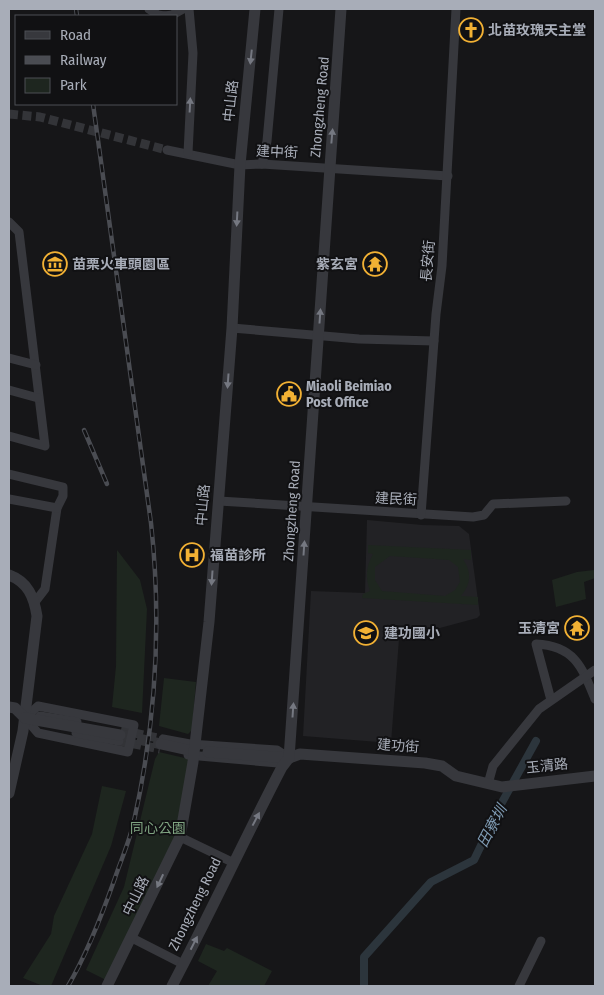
<svg xmlns="http://www.w3.org/2000/svg" width="604" height="995" font-family="'Fira Sans Condensed','Noto Sans TC',sans-serif">
<style>
.built{fill:#222225}
.green{fill:#1e261f;fill-rule:evenodd}
.lines{fill:none;stroke-linecap:round;stroke-linejoin:round}
.canal{stroke:#2c353c;stroke-width:8}
.minor-tunnel{stroke:#333438;stroke-width:9;stroke-dasharray:9 4.5;stroke-linecap:butt}
.tertiary-tunnel{stroke:#333438;stroke-width:11;stroke-dasharray:11 5.5;stroke-linecap:butt}
.minor{stroke:#37383d;stroke-width:9}
.tertiary{stroke:#37383d;stroke-width:11}
.rail-casing{stroke:#4a4c52;stroke-width:4.5}
.rail{stroke:#111113;stroke-width:2.5;stroke-dasharray:8;stroke-linecap:butt}
.oneway{fill:#757881}
.labels{text-anchor:middle;dominant-baseline:central;stroke-width:4;stroke-linejoin:round;paint-order:stroke}
.poi-label{font-size:14px;font-weight:bold;fill:#a8adb8;stroke:#111113;text-anchor:start}
.street-label{font-size:14px;fill:#a8adb8;stroke:#111113}
.park-label{font-size:14px;fill:#7fa381;stroke:#111113}
.water-label{font-size:15px;font-style:italic;fill:#7f9bb3;stroke:#111113}
</style>
<rect width="100%" height="100%" fill="#161618"/>
<polygon class="built" points="367,520 422,525 459,526 469,534 480,615 477,618 399,639 391,743 303,736 311,591 365,593"/>
<g class="green">
<path d="M368 545 471 550V560L463 559C472 573 471 584 461 596L478 597V605L362 598 363 594 370 591C365 577 366 567 373 554L368 553ZM390 556 449 560 458 567 460 582 455 590 445 596 382 591 375 580V567Z"/>
<polygon points="117,550 140,580 147,609 142,713 112,707 116,666"/>
<polygon points="594,570 595,578 584,582 586,599 556,607 552,580 577,572"/>
<polygon points="164,678 196,682 192,730 188,734 159,726"/>
<polygon points="159,752 189,759 175,837 106,980 86,970 124,887 155,759"/>
<polygon points="102,786 126,791 111,846 51,986 43,986 23,978 51,934 54,916 92,834"/>
<polygon points="206,944 224,951 227,948 272,971 264,986 208,986 217,971 198,961"/>
</g>
<g class="lines">
<polyline class="canal" points="364,986 364,957 431,882 474,860 500,806 536,741"/>
<g class="minor-tunnel">
<polyline points="9,114 40,117 167,150"/>
<polyline points="121,730 162,739"/>
<polyline points="119,741 160,749"/>
</g>
<polyline class="tertiary-tunnel" points="121,735 161,744"/>
<g class="minor">
<polyline points="149,9 158,15 165,16"/>
<polyline points="165,16 172,15 183,9"/>
<polyline points="167,150 240,165 262,164 448,176"/>
<polyline points="188,153 193,53 189,9"/>
<polyline points="262,164 267,141 279,9"/>
<polyline points="9,222 19,232 45,446 9,436"/>
<polyline points="232,328 359,339 434,341"/>
<polyline points="9,358 36,365"/>
<polyline points="9,390 38,398"/>
<polyline points="9,474 63,487 63,496 57,508 45,589 35,602"/>
<polyline points="9,499 57,508"/>
<polyline points="219,501 473,517 484,515 493,504 566,501"/>
<polyline points="421,515 436,314 442,266 456,9"/>
<path d="M551 700 536 644C575 646 582 667 595 699"/>
<polygon points="38,706 134,725 128,752 38,733 25,718"/>
<polyline points="40,716 77,722"/>
<polyline points="76,733 119,741"/>
<polyline points="163,739 190,744 277,750 289,758"/>
<polyline points="188,755 278,763 289,759"/>
<polyline points="488,784 493,766 539,709 595,670"/>
<polyline points="180,837 232,862"/>
<polyline points="132,938 183,964"/>
<polyline points="519,986 541,941"/>
</g>
<g class="tertiary">
<path d="M9 575C28 582 34 597 37 616L23 731 9 793"/>
<polyline points="9,707 15,708 25,718"/>
<polyline points="25,718 120,735"/>
<polyline points="161,744 188,750"/>
<polyline points="208,752 289,758"/>
<polyline points="289,758 300,754 425,763 442,766 456,776 502,787 595,776"/>
<polyline points="107,986 180,837 193,762 209,622 232,328 240,165 255,9"/>
<path d="M172 986C210 914 244 840 282 767L289 758 341 9"/>
</g>
<g class="rail-casing">
<g id="rail">
<polyline points="76,9 77,16"/>
<polyline points="84,430 107,484"/>
<path d="M68 986C88 952 102 915 115 878 121 860 130 840 134 821 156 722 162 624 151 523L93 104"/>
</g>
</g>
<use href="#rail" class="rail"/>
</g>
<defs><path id="oneway-solid" d="M-6-.8H1V-3.2L6.5 0L1 3.2V.8H-6Z" transform="scale(1.25)"/></defs>
<g class="oneway">
<use href="#oneway-solid" transform="translate(251 57) rotate(96)"/>
<use href="#oneway-solid" transform="translate(190 105) rotate(-87)"/>
<use href="#oneway-solid" transform="translate(332 136) rotate(-85)"/>
<use href="#oneway-solid" transform="translate(237 219) rotate(93)"/>
<use href="#oneway-solid" transform="translate(320 316) rotate(-86)"/>
<use href="#oneway-solid" transform="translate(228 381) rotate(94)"/>
<use href="#oneway-solid" transform="translate(304 548) rotate(-86)"/>
<use href="#oneway-solid" transform="translate(212 578) rotate(94)"/>
<use href="#oneway-solid" transform="translate(293 710) rotate(-86)"/>
<use href="#oneway-solid" transform="translate(256 819) rotate(-62)"/>
<use href="#oneway-solid" transform="translate(160 881) rotate(115)"/>
<use href="#oneway-solid" transform="translate(194 943) rotate(-63)"/>
</g>
<defs>
<g id="church-ring" transform="scale(1.25)"><circle r="9.5" fill="#111113" stroke="#f2b134" stroke-width="1.5"/><path d="M-1.2-6h2.4v3.5h3.3v2.4h-3.3V6h-2.4V-.1h-3.3v-2.4h3.3Z" fill="#f2b134"/></g>
<g id="museum-ring" transform="scale(1.25)"><circle r="9.5" fill="#111113" stroke="#f2b134" stroke-width="1.5"/><path d="M0-6L6-3V-2H-6V-3ZM-5-1h2V3h-2ZM-1-1h2V3h-2ZM3-1h2V3H3ZM-6 4H6V6H-6Z" fill="#f2b134"/></g>
<g id="temple-ring" transform="scale(1.25)"><circle r="9.5" fill="#111113" stroke="#f2b134" stroke-width="1.5"/><path d="M0-6L5-2H3V0L6.5 2.5H4V6H1.5V3h-3V6H-4V2.5H-6.5L-3 0V-2H-5Z" fill="#f2b134"/></g>
<g id="civic-ring" transform="scale(1.25)"><circle r="9.5" fill="#111113" stroke="#f2b134" stroke-width="1.5"/><path d="M-.6-6.5H3V-4.5H.6V-3L4-1V1h2V6H-6V1h2V-1L-.6-3ZM-1.2 2.5V6h2.4V2.5Z" fill="#f2b134"/></g>
<g id="hospital-ring" transform="scale(1.25)"><circle r="9.5" fill="#111113" stroke="#f2b134" stroke-width="1.5"/><path d="M-5-5h3v3.5h4V-5h3V5h-3V1.5h-4V5h-3Z" fill="#f2b134"/></g>
<g id="school-ring" transform="scale(1.25)"><circle r="9.5" fill="#111113" stroke="#f2b134" stroke-width="1.5"/><path d="M0-5L7-2L0 1L-7-2ZM-4 1L0 2.5L4 1V4Q0 6-4 4Z" fill="#f2b134"/></g>
</defs>
<g fill-rule="evenodd">
<use href="#church-ring" x="471" y="30"/>
<use href="#museum-ring" x="55" y="264"/>
<use href="#temple-ring" x="375" y="264"/>
<use href="#civic-ring" x="289" y="394"/>
<use href="#hospital-ring" x="192" y="555"/>
<use href="#temple-ring" x="577" y="628"/>
<use href="#school-ring" x="366" y="633"/>
</g>
<g class="labels">
<g class="poi-label">
<text x="488" y="30">北苗玫瑰天主堂</text>
<text x="72" y="264">苗栗火車頭園區</text>
<text x="358" y="264" text-anchor="end">紫玄宮</text>
<text x="306" y="386">Miaoli Beimiao<tspan x="306" dy="16">Post Office</tspan></text>
<text x="210" y="555">福苗診所</text>
<text x="560" y="628" text-anchor="end">玉清宮</text>
<text x="384" y="633">建功國小</text>
</g>
<g class="street-label">
<text transform="translate(231 101) rotate(-84)">中山路</text>
<text transform="translate(320 107) rotate(-85)">Zhongzheng Road</text>
<text transform="translate(277 152) rotate(3)">建中街</text>
<text transform="translate(428 261) rotate(-85)">長安街</text>
<text transform="translate(396 499) rotate(3)">建民街</text>
<text transform="translate(203 505) rotate(-85)">中山路</text>
<text transform="translate(292 511) rotate(-86)">Zhongzheng Road</text>
<text transform="translate(398 746) rotate(4)">建功街</text>
<text transform="translate(547 766) rotate(-6)">玉清路</text>
<text transform="translate(136 896) rotate(-64)">中山路</text>
<text transform="translate(195 904) rotate(-64)">Zhongzheng Road</text>
</g>
<g class="park-label">
<text x="158" y="828">同心公園</text>
</g>
<g class="water-label">
<text transform="translate(492 826) rotate(-62)">田寮圳</text>
</g>
</g>
<rect width="604" height="995" fill="none" stroke="#a8adb8" stroke-width="20"/>
<rect x="15" y="15" width="162" height="90" fill="#111113" stroke="#4d4f55"/>
<rect x="25" y="31" width="25" height="8" fill="#37383d" stroke="#4d4f55"/>
<text x="60" y="40" font-size="15" fill="#a8adb8">Road</text>
<rect x="25" y="56" width="25" height="8" fill="#4a4c52" stroke="#4d4f55"/>
<text x="60" y="65" font-size="15" fill="#a8adb8">Railway</text>
<rect x="25" y="78" width="25" height="15" fill="#1e261f" stroke="#4d4f55"/>
<text x="60" y="90" font-size="15" fill="#a8adb8">Park</text>
</svg>
